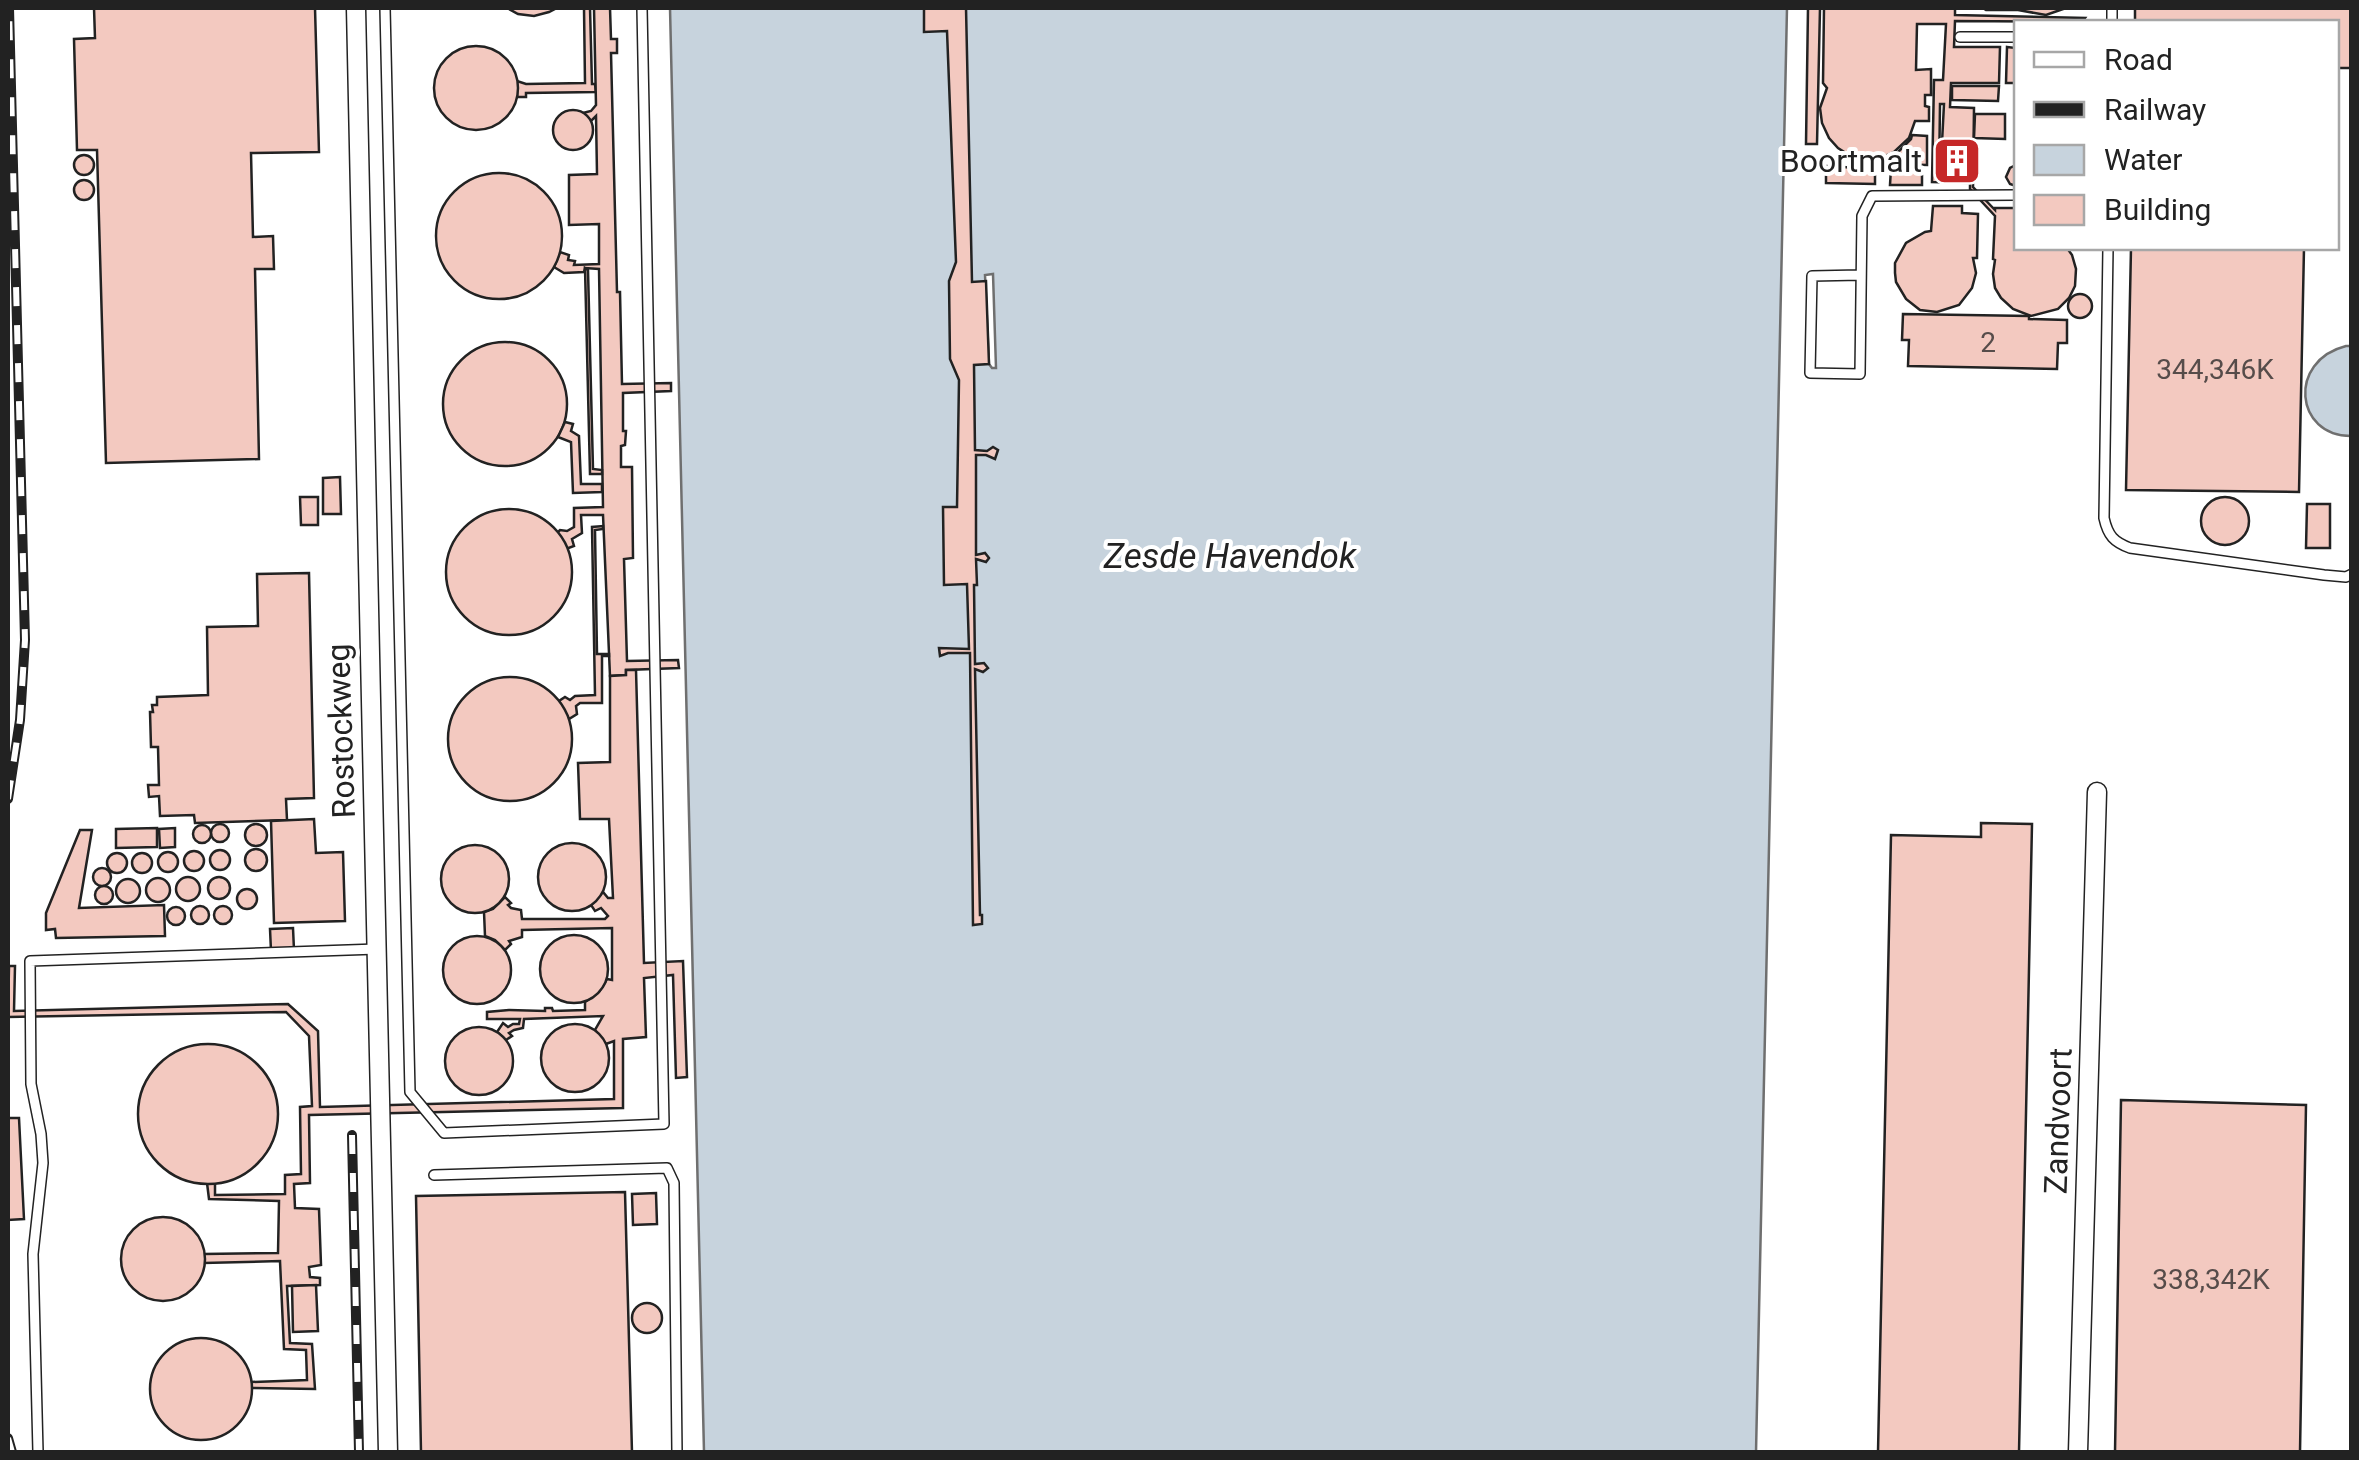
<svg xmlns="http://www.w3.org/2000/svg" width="2359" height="1460" font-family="Roboto,sans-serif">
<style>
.water{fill:#c7d3dd;stroke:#6f6f6f;stroke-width:2.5}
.pier{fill:#fff;stroke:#6f6f6f;stroke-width:2.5}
.building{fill:#f3c9c0;stroke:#222;stroke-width:2.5;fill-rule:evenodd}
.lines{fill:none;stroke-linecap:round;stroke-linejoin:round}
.service-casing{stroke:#222;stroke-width:12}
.minor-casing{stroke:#222;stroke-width:21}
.service{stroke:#fff;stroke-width:9}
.minor{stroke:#fff;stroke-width:18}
.rail-casing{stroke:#222;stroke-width:10}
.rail{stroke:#fff;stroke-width:6;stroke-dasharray:19;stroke-linecap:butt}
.labels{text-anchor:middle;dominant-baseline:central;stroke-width:8;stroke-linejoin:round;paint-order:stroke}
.number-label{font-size:28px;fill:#564c4a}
.poi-label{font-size:32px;fill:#222;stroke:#fff;text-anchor:end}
.street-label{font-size:32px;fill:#222;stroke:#fff}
.water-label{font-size:35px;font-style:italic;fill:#222;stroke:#fff}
</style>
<rect width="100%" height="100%" fill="#fff"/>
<g class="water">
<polygon points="670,8 1787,8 1756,1452 704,1452"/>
<path d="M2346 346H2351V436C2295 436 2287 361 2346 346Z"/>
</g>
<polygon class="pier" points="993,274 996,368 992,368 989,364 985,275"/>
<g class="building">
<polygon points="94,8 315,8 319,152 251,153 253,237 273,236 274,269 255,269 259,459 106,463 97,150 77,150 74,39 95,38"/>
<polygon points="507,8 557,8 549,12 534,16 518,14"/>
<polygon points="584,8 590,8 592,84 595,84 596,92 526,93 526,97 517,97 517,81 526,84 585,83"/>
<polygon points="594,8 610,8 611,39 617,39 617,53 611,53 617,292 620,292 622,384 671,383 671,391 623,393 623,431 626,431 625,445 621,446 621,467 632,467 633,558 624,559 627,661 678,660 679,668 626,670 626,675 610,676 603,515 581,515 582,533 572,539 574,546 566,549 557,533 560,530 567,531 574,527 574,508 603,507 599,269 585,268 584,272 564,273 554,267 560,252 569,255 568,260 575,261 574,265 599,264 599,224 569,225 569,175 597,174 596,116 591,121 583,113 591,111 596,105"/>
<polygon points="924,8 966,8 972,282 986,281 989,364 974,365 975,450 987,451 993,447 998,450 995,459 986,455 976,455 976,555 985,553 989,558 986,562 976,559 977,585 974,585 975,664 984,663 988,668 983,672 975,669 980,915 982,915 982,924 973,925 970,653 948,653 940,656 939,648 969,649 967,584 944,585 943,507 957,507 959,380 950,359 949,281 956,262 947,31 924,32"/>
<polygon points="1808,8 1820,8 1817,144 1806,144"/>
<path d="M1824 8H1955V15L2085 18 2082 22 1955 21 1954 47H2000L1999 83H1951L1950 107 1974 108 1973 187 1995 210V208H2016V248H2067L2072 255 2076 269 2075 286 2069 298 2058 309 2031 316 2013 309 2001 298 1995 288 1993 274 1995 260 1993 259 1995 216 1970 189V183L1932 182 1934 80H1943L1946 24H1917L1916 70 1931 69V95H1925V106L1929 107V121H1915L1909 138 1894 152 1881 158 1862 159 1849 155 1838 148 1829 138 1822 123 1820 108 1827 88 1823 83ZM1940 104H1944L1941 162 1962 163V169H1971L1970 179H1939Z"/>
<polygon points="1983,8 2066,8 2046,15 2018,10 1986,10"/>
<polygon points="2135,8 2352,8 2352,68 2336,68 2336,22 2135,22"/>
<circle cx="476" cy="88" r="42"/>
<polygon points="2007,47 2016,48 2016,83 2006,83"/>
<polygon points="1952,86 1999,86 1998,101 1952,100"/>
<circle cx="573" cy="130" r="20"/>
<polygon points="1975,114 2005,114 2005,139 1974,138"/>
<polygon points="1912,135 1927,136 1927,165 1895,164 1895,155 1911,139"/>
<circle cx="84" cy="165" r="10"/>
<polygon points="2016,165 2016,186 2010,184 2006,177 2010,168"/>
<polygon points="1826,166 1875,169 1875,184 1826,183"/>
<polygon points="1891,168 1922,169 1922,185 1890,185"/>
<circle cx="499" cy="236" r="63"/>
<circle cx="84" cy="190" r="10"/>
<polygon points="1933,206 1962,206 1962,213 1978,214 1977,258 1973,258 1976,273 1972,288 1959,305 1937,312 1920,310 1906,299 1896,282 1895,273 1895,263 1906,243 1925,232 1931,231"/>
<polygon points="2131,248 2304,248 2299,492 2126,490"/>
<polygon points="585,268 588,270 593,469 602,470 602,474 590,474"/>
<circle cx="2080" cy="306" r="12"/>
<polygon points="1903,314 2029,316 2029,319 2067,320 2067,343 2058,343 2057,369 1908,366 1909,340 1902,340"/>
<circle cx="505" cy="404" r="62"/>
<polygon points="565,422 573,424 571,431 579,436 581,484 602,484 602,492 573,493 571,442 558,437"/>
<polygon points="340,477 341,514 323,514 323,478"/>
<polygon points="300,497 318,497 318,525 301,525"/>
<circle cx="2225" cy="521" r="24"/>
<polygon points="2307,504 2330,504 2330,548 2306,548"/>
<circle cx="509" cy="572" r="63"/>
<polygon points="603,526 603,529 595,530 597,654 609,654 609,656 602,656 602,703 580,703 576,706 577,714 569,719 559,701 565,697 570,700 575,696 595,695 592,527"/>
<polygon points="309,573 314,798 286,799 287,820 195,823 194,815 160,816 159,796 149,797 148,785 159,785 158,747 151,747 150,712 153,712 152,705 157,705 157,697 208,695 207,627 258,626 257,574"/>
<polygon points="626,670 636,670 644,963 683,961 687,1077 676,1078 673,975 644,978 646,1037 623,1039 623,1108 309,1115 310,1183 294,1184 295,1208 319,1209 321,1265 309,1267 310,1277 320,1278 320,1285 287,1286 290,1343 312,1344 315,1389 252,1388 251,1382 307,1380 306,1350 284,1349 280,1261 204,1263 204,1254 278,1253 279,1201 209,1199 207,1183 215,1183 215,1195 285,1194 285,1175 301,1174 300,1107 312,1106 309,1036 286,1012 8,1017 9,966 15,966 14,1011 288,1004 318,1031 320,1107 614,1099 614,1041 606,1044 595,1030 603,1016 524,1019 523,1028 514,1030 509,1033 512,1036 506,1040 497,1032 503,1023 508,1027 513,1024 519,1024 520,1019 487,1019 487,1012 509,1010 545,1011 545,1008 552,1008 553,1011 585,1010 585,1002 599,992 607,979 612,980 612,928 522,930 522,937 509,941 511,944 505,950 495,940 485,936 484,912 493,909 505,897 511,903 508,905 511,908 521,910 522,919 605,919 608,916 601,908 595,911 591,905 603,892 608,898 613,898 609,819 580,819 578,763 610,762 610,676 626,675"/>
<circle cx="510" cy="739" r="62"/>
<polygon points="314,819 316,853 343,852 345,921 274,923 271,821"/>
<polygon points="1981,823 2032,824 2019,1452 1878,1452 1891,835 1981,837"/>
<circle cx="256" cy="835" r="11"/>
<circle cx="220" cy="833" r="9"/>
<circle cx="202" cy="834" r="9"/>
<polygon points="157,828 157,847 116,848 116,829"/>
<polygon points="175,828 175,847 160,848 159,829"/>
<polygon points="80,830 92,830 79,908 164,905 165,936 56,938 55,929 46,930 46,913"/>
<circle cx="572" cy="877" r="34"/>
<circle cx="475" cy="879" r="34"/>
<circle cx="256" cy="860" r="11"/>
<circle cx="220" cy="860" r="10"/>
<circle cx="194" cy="861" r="10"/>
<circle cx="168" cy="862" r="10"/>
<circle cx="117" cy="863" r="10"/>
<circle cx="142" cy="863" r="10"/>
<circle cx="102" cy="877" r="9"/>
<circle cx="219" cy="888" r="11"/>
<circle cx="188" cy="889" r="12"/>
<circle cx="158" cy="890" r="12"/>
<circle cx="128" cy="891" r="12"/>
<circle cx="104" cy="895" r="9"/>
<circle cx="247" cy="899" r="10"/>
<circle cx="223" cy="915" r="9"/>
<circle cx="200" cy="915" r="9"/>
<circle cx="176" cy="916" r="9"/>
<polygon points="293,928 294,950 271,951 270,929"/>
<circle cx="574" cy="969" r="34"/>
<circle cx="477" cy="970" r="34"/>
<circle cx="575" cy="1058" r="34"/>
<circle cx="479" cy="1061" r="34"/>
<circle cx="208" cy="1114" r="70"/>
<polygon points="2121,1100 2306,1105 2300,1452 2115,1452"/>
<polygon points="8,1118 19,1118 24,1219 8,1220"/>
<polygon points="625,1192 632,1452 421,1452 416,1196"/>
<polygon points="656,1193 657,1224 633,1225 632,1194"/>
<circle cx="163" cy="1259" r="42"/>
<polygon points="316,1285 318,1331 293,1332 292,1286"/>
<circle cx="647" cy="1318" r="15"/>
<circle cx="201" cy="1389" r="51"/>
</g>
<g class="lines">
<g class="service-casing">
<g id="service">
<polyline points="385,8 410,1092 444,1133 664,1124 642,8"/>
<polyline points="2112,22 2112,8"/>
<polyline points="1960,37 2016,37"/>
<path d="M2108 248 2104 518C2108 536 2114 542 2130 548L2324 575 2346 577 2352 574"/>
<polyline points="1860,275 1812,276 1810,373 1860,374 1862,216 1872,196 2016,195"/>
<polyline points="434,1175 667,1168 674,1183 677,1452"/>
<polyline points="38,1452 33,1254 43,1163 41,1134 31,1084 30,961 377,949"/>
</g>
</g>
<g class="minor-casing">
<g id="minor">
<path d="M356 8C364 489 379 971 388 1452"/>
<polyline points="2078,1452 2097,792"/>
</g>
</g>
<use href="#service" class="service"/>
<use href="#minor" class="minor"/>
<g class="rail-casing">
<g id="rail">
<polyline points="8,799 20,720 25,640 9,8"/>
<polyline points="352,1135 359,1452"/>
<polyline points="8,1438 12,1452"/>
</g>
</g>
<use href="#rail" class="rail"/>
</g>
<defs>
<g id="building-square" transform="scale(2.5)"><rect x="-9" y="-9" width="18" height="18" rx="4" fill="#c62828" stroke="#fff"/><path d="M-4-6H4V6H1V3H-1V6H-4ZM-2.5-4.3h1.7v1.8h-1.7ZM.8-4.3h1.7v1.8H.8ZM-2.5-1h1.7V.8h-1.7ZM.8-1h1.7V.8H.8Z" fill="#fff"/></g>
</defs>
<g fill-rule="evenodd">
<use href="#building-square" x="1957" y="161"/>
</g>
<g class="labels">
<g class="number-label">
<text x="1988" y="342">2</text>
<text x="2215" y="369">344,346K</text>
<text x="2211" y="1279">338,342K</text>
</g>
<g class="poi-label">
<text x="1922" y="161">Boortmalt</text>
</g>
<g class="street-label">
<text transform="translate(341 731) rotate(-92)">Rostockweg</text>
<text transform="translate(2058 1121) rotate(-88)">Zandvoort</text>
</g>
<g class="water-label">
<text x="1230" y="556">Zesde Havendok</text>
</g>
</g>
<rect width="2359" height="1460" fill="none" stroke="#222222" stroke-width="20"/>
<rect x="2014" y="20" width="325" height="230" fill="#ffffff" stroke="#a7a7a7" stroke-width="2.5"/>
<rect x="2034" y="52" width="50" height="15" fill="#ffffff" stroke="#a7a7a7" stroke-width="2.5"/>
<text x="2104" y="70" font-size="30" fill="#222222">Road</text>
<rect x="2034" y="102" width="50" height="15" fill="#222222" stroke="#a7a7a7" stroke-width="2.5"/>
<text x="2104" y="120" font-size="30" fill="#222222">Railway</text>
<rect x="2034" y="145" width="50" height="30" fill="#c7d3dd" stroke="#a7a7a7" stroke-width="2.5"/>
<text x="2104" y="170" font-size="30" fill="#222222">Water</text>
<rect x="2034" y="195" width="50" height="30" fill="#f3c9c0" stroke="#a7a7a7" stroke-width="2.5"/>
<text x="2104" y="220" font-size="30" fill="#222222">Building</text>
</svg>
